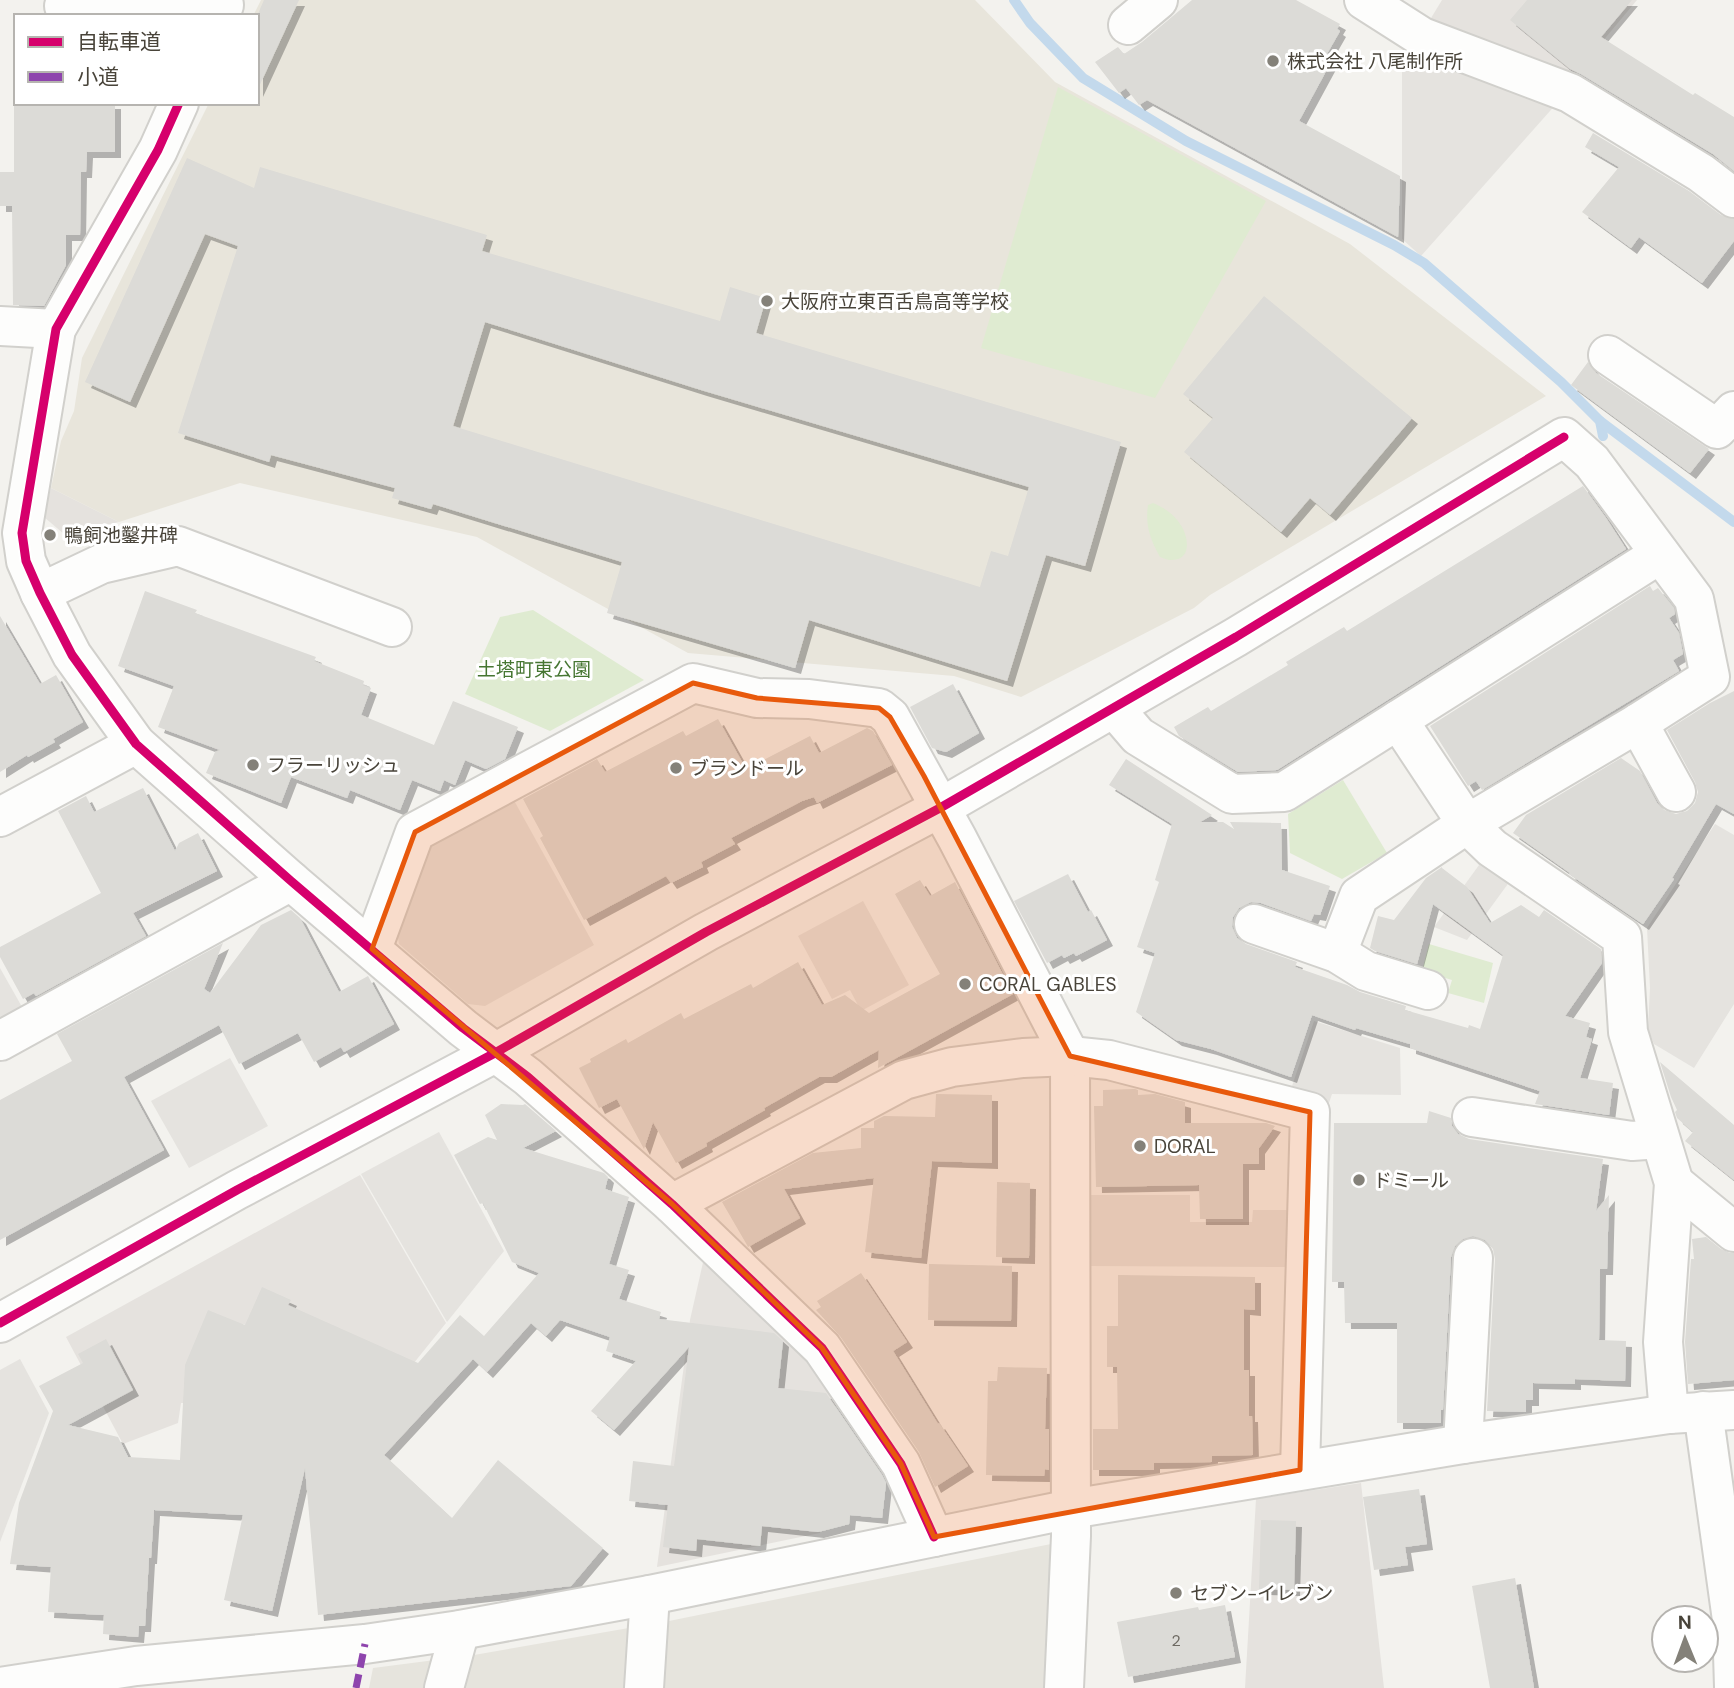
<svg xmlns="http://www.w3.org/2000/svg" width="1734" height="1688" font-family="'DM Sans','Noto Sans JP',sans-serif">
<style>
.residential{fill:#e6e4dd}
.industrial{fill:#e5e2de}
.education{fill:#e8e5db}
.green{fill:#dfebd1}
.parking{fill:#e5e3df}
.lines{fill:none;stroke-linecap:round;stroke-linejoin:round}
.stream{stroke:#c3d9ec;stroke-width:10}
.building{fill:#dcdbd7;fill-rule:evenodd;filter:url(#shadow)}
.minor-casing{stroke:#d1d0cc;stroke-width:42}
.minor{stroke:#fdfdfc;stroke-width:38}
.quiet{stroke:#8e44ad;stroke-width:7;stroke-dasharray:14 7;stroke-linecap:butt}
.cycleway-casing{stroke:#fff;stroke-width:13}
.cycleway{stroke:#d6006c;stroke-width:9}
.marked{fill:#e8590c;fill-opacity:0.2;stroke:#e8590c;stroke-width:5;stroke-linejoin:round}
.poi-dot{fill:#848179;stroke:#fff;stroke-width:2.5}
.labels{text-anchor:middle;dominant-baseline:central;stroke-width:6;stroke-linejoin:round;paint-order:stroke}
.number-label{font-size:16px;fill:#6e6a62}
.poi-label{font-size:19px;fill:#49443a;stroke:#fff;text-anchor:start}
.park-label{font-size:19px;fill:#467632;stroke:#fff}
</style>
<defs>
<filter id="shadow"><feDropShadow dx="6" dy="6" stdDeviation="0" flood-color="#0004"/></filter>
</defs>
<rect width="100%" height="100%" fill="#f3f2ee"/>
<polygon class="residential" points="1051,1544 1056,1547 1048,1688 369,1688 373,1668 474,1655 669,1621"/>
<g class="industrial">
<polygon points="1442,0 1637,0 1571,79 1428,23"/>
<polygon points="51,488 119,522 64,534 44,517"/>
<polygon points="360,1175 446,1323 393,1389 243,1324 209,1403 181,1403 178,1423 123,1444 66,1337"/>
<polygon points="704,1258 838,1386 820,1533 657,1567 690,1320"/>
<polygon points="1361,1483 1384,1688 1245,1688 1256,1499"/>
</g>
<polygon class="education" points="261,0 975,0 1055,82 1350,244 1546,396 1210,595 1194,608 1021,697 954,676 688,653 477,537 240,483 119,522 51,488 61,441 74,411 82,358 209,103 257,103 257,16 253,16"/>
<g class="green">
<polygon points="1058,87 1266,201 1155,398 981,348"/>
<path d="M1153 503C1165 508 1175 515 1182 527 1189 539 1191 561 1171 560 1167 560 1164 558 1160 557 1150 539 1145 525 1148 505Z"/>
<polygon points="533,610 644,680 550,731 465,694 500,617"/>
<polygon points="1343,780 1387,853 1342,879 1290,853 1288,814"/>
<polygon points="1429,944 1493,963 1484,1003 1448,993 1452,980 1422,971"/>
</g>
<g class="parking">
<polygon points="1414,46 1558,102 1421,256 1402,239 1402,51"/>
<polygon points="511,795 594,945 485,1006 468,1004 399,944 396,927 426,850 439,836"/>
<polygon points="1715,824 1734,835 1734,1004 1694,1068 1654,1044 1648,1029 1650,988 1647,928"/>
<polygon points="1482,861 1510,881 1467,940 1434,927"/>
<polygon points="863,901 909,985 861,1011 850,990 832,999 798,936"/>
<polygon points="0,968 22,1007 0,1019"/>
<polygon points="1314,1021 1400,1048 1401,1095 1332,1094 1329,1103 1290,1092"/>
<polygon points="230,1058 268,1126 189,1168 151,1101"/>
<polygon points="439,1132 504,1251 447,1322 361,1174"/>
<polygon points="1090,1195 1190,1195 1190,1222 1252,1222 1253,1210 1289,1210 1289,1267 1090,1266"/>
<polygon points="20,1359 49,1413 0,1542 0,1370"/>
</g>
<g class="lines">
<g class="stream">
<polyline points="1014,0 1030,23 1083,78 1186,141 1394,245 1424,263 1561,382 1600,421 1603,436"/>
<polyline points="1600,421 1734,522"/>
</g>
</g>
<g class="building">
<polygon points="264,0 299,0 257,91 257,16"/>
<polygon points="1192,0 1296,0 1340,24 1337,29 1340,31 1324,59 1331,62 1299,121 1400,176 1398,237 1147,100 1139,105 1126,88 1119,93 1095,62 1118,47 1124,54 1142,42"/>
<polygon points="1527,0 1632,0 1601,37 1693,95 1695,93 1734,117 1734,171 1713,154 1581,74 1570,69 1510,20"/>
<polygon points="14,103 115,103 115,152 87,152 86,172 81,172 80,235 66,235 66,265 44,306 13,305 12,206 0,206 0,172 14,172"/>
<polygon points="1593,133 1689,191 1721,215 1734,219 1734,241 1702,283 1639,237 1631,248 1582,212 1619,167 1585,147"/>
<path d="M187 158 254 188 260 167 487 235 482 251 720 321 730 287 766 298 756 333 1121 442 1085 566 1046 555 1007 681 809 620 795 668 607 613 622 562 433 504 431 509 392 498 395 488 271 455 269 462 178 433 238 246 205 234 130 402 85 382ZM485 322 701 390 1029 487 1008 556 991 551 980 587 453 426Z"/>
<polygon points="1264,296 1412,418 1330,515 1310,498 1281,532 1184,452 1213,418 1183,394"/>
<polygon points="1588,362 1596,373 1709,449 1690,473 1571,385"/>
<polygon points="1583,486 1606,518 1626,549 1277,770 1238,772 1179,736 1174,727 1208,707 1211,711 1288,665 1286,662 1344,627 1347,631"/>
<polygon points="1650,586 1653,591 1658,588 1674,608 1675,614 1669,618 1679,633 1683,654 1673,660 1679,671 1482,790 1476,781 1468,786 1430,726"/>
<polygon points="145,591 197,610 195,613 316,657 314,661 364,681 363,685 371,688 361,715 434,745 453,701 518,727 505,759 486,769 465,760 455,785 444,780 440,791 412,780 400,810 350,790 347,798 291,777 281,803 206,773 215,752 220,750 158,727 174,686 118,666"/>
<polygon points="0,616 40,684 56,675 83,722 53,739 55,742 28,757 27,755 0,772"/>
<polygon points="953,684 979,733 946,752 932,748 910,707"/>
<polygon points="1734,691 1734,814 1716,804 1672,878 1674,879 1643,924 1569,874 1570,873 1513,833 1526,815 1621,758 1640,771 1657,803 1664,810 1676,814 1687,811 1695,803 1698,792 1695,782 1667,730 1710,703"/>
<polygon points="718,719 746,769 810,736 819,753 867,728 873,731 892,765 817,803 814,797 802,801 731,838 735,844 701,862 703,867 671,883 666,876 584,920 540,838 543,836 523,799 597,759 605,772 683,731 686,736"/>
<polygon points="1126,759 1212,815 1200,822 1223,822 1234,829 1230,822 1281,823 1282,870 1330,886 1320,915 1314,914 1311,921 1261,903 1251,902 1239,908 1233,917 1232,927 1237,938 1246,944 1297,962 1295,967 1347,985 1360,992 1406,1006 1405,1010 1468,1028 1469,1025 1480,1029 1503,955 1433,904 1417,964 1375,951 1370,948 1378,916 1394,920 1426,878 1442,867 1442,868 1467,887 1490,923 1521,905 1539,917 1544,910 1601,949 1602,963 1565,1016 1590,1023 1586,1037 1592,1039 1580,1078 1613,1083 1609,1115 1535,1104 1540,1091 1410,1048 1410,1044 1356,1028 1355,1030 1312,1015 1291,1077 1211,1049 1176,1040 1136,1012 1155,953 1137,947 1159,882 1155,880 1172,824 1109,785"/>
<polygon points="143,788 175,851 179,843 198,833 217,871 133,913 146,936 36,996 34,993 23,999 0,957 0,947 101,893 58,811 86,796 94,812"/>
<polygon points="1068,874 1088,912 1091,910 1107,940 1076,956 1074,953 1064,958 1062,955 1047,963 1014,901"/>
<polygon points="920,880 930,896 955,882 1013,994 878,1068 879,1050 831,1077 819,1077 764,1108 765,1110 706,1143 707,1146 676,1163 653,1122 644,1149 617,1099 599,1108 579,1068 591,1062 590,1059 626,1039 628,1043 681,1013 684,1019 751,984 753,988 798,962 822,1005 845,995 869,1013 940,974 895,894"/>
<polygon points="291,910 300,918 339,992 368,976 394,1024 344,1052 341,1047 314,1062 298,1033 239,1064 219,1025 124,1077 164,1150 0,1240 0,1100 72,1061 57,1034 223,943 204,989 210,993 261,925"/>
<polygon points="1660,1062 1734,1125 1734,1180 1685,1141 1693,1132 1677,1118 1675,1112 1677,1110 1671,1097"/>
<polygon points="1135,1089 1138,1090 1138,1095 1155,1094 1185,1102 1185,1123 1266,1123 1275,1126 1259,1148 1259,1164 1243,1164 1243,1219 1200,1219 1199,1185 1096,1187 1094,1106 1103,1106 1103,1090"/>
<polygon points="936,1094 992,1095 992,1163 932,1161 921,1258 865,1252 874,1178 784,1189 800,1218 748,1247 747,1245 722,1202 813,1153 861,1148 861,1128 874,1128 874,1121 884,1116 935,1117"/>
<polygon points="501,1104 523,1105 525,1104 556,1131 523,1148 604,1173 608,1177 605,1189 629,1197 609,1264 629,1270 619,1299 661,1312 659,1319 774,1333 783,1341 778,1388 826,1393 882,1475 886,1483 882,1518 850,1515 849,1524 818,1532 762,1526 760,1546 697,1539 696,1551 663,1547 668,1505 629,1501 633,1461 674,1466 689,1347 614,1430 591,1411 636,1361 606,1351 610,1337 560,1320 546,1336 531,1323 487,1372 473,1359 384,1455 452,1518 498,1460 603,1548 571,1586 318,1615 305,1468 272,1611 224,1600 243,1515 154,1510 151,1558 149,1558 145,1626 139,1626 138,1637 103,1634 104,1615 48,1612 51,1567 10,1564 19,1503 53,1411 39,1386 83,1363 78,1354 106,1339 133,1390 68,1425 118,1437 128,1457 180,1460 185,1365 208,1310 245,1325 262,1287 291,1300 288,1305 418,1363 460,1315 484,1336 539,1273 512,1262 483,1203 480,1204 454,1155 488,1137 497,1140 485,1115"/>
<polygon points="1429,1111 1451,1118 1452,1126 1458,1134 1469,1139 1603,1159 1596,1211 1609,1195 1607,1269 1600,1269 1599,1340 1626,1341 1625,1381 1575,1379 1575,1384 1533,1383 1533,1400 1526,1400 1526,1412 1487,1411 1495,1259 1493,1249 1485,1240 1473,1236 1463,1239 1455,1246 1451,1257 1443,1410 1441,1410 1441,1423 1397,1423 1397,1323 1345,1323 1344,1282 1332,1282 1334,1123 1427,1123"/>
<polygon points="997,1182 1030,1183 1029,1258 996,1257"/>
<polygon points="1706,1237 1721,1249 1730,1253 1734,1253 1734,1380 1688,1384 1685,1342 1691,1259 1694,1259 1692,1239"/>
<polygon points="929,1264 1012,1266 1011,1321 928,1320"/>
<polygon points="861,1273 907,1342 893,1351 938,1424 939,1423 968,1466 935,1487 919,1452 840,1336 816,1310 821,1307 817,1301"/>
<polygon points="1118,1275 1255,1277 1255,1310 1244,1309 1244,1370 1249,1370 1249,1416 1252,1416 1253,1455 1212,1456 1212,1462 1154,1463 1154,1470 1093,1470 1093,1429 1118,1429 1117,1367 1107,1367 1107,1326 1118,1326"/>
<polygon points="998,1367 1047,1368 1045,1429 1049,1429 1049,1470 1045,1469 1044,1476 986,1475 988,1381 997,1381"/>
<polygon points="1419,1489 1427,1544 1405,1547 1408,1565 1374,1570 1363,1497"/>
<polygon points="1261,1520 1296,1521 1294,1590 1259,1589"/>
<polygon points="1515,1578 1534,1688 1490,1688 1472,1586"/>
<polygon points="1225,1605 1235,1657 1128,1677 1117,1622 1198,1607 1199,1610"/>
</g>
<g class="lines">
<g class="minor-casing">
<g id="minor">
<polyline points="1364,0 1422,37 1570,93 1701,173 1734,198"/>
<polyline points="64,6 224,5"/>
<polyline points="1128,25 1158,0"/>
<polyline points="179,103 158,150 56,329 22,533 26,561 40,593 72,655 136,744 291,881 463,1028 528,1077 672,1204 822,1348 901,1464 934,1537"/>
<polyline points="0,326 56,329"/>
<polyline points="1608,355 1717,429 1734,411"/>
<polyline points="40,593 101,564 178,546 392,627"/>
<polyline points="1114,708 1138,736 1232,794 1284,792 1398,720 1467,824 1492,848 1622,937 1628,1032 1674,1183 1663,1342 1669,1414"/>
<polyline points="1398,720 1660,554"/>
<polyline points="1638,723 1676,792"/>
<polyline points="0,817 136,744"/>
<polyline points="1254,924 1337,953 1366,971 1428,990"/>
<polyline points="372,949 415,832 693,683 757,698 809,699 879,708 890,717 957,838 1070,1056 1071,1536 1064,1688"/>
<polyline points="0,1041 291,881"/>
<polyline points="1472,1117 1632,1141 1660,1139"/>
<polyline points="1674,1183 1734,1232"/>
<polyline points="672,1204 904,1080 952,1067 1023,1058 1070,1056 1109,1060 1310,1112 1300,1470"/>
<polyline points="0,1323 237,1190 495,1053 706,932 940,808 1236,637 1564,437 1592,462 1694,599 1710,677 1638,723 1467,824 1359,896 1337,953"/>
<polyline points="1703,1411 1732,1620 1734,1687"/>
<polyline points="1463,1444 1473,1258"/>
<polyline points="0,1687 136,1666 365,1644 460,1630 650,1595 1071,1509 1463,1444 1669,1414 1734,1410"/>
<polyline points="444,1688 460,1630"/>
<polyline points="644,1688 650,1595"/>
</g>
</g>
<use href="#minor" class="minor"/>
<polyline class="quiet" points="356,1688 365,1644"/>
<g class="cycleway-casing">
<g id="cycleway">
<polyline points="179,103 158,150 56,329 22,533 26,561 40,593 72,655 136,744 291,881 463,1028 528,1077 672,1204 822,1348 901,1464 934,1537"/>
<polyline points="0,1323 237,1190 495,1053 706,932 940,808 1236,637 1564,437"/>
</g>
</g>
<use href="#cycleway" class="cycleway"/>
</g>
<path class="marked" d="M693 683 757 698 879 708 890 717 924 776 1070 1056 1310 1112 1300 1470 934 1537 901 1464 822 1348 672 1204 372 949 415 832Z"/>
<g class="poi-dot">
<circle cx="1273" cy="61" r="7"/>
<circle cx="767" cy="301" r="7"/>
<circle cx="50" cy="535" r="7"/>
<circle cx="253" cy="765" r="7"/>
<circle cx="676" cy="768" r="7"/>
<circle cx="965" cy="984" r="7"/>
<circle cx="1140" cy="1146" r="7"/>
<circle cx="1359" cy="1180" r="7"/>
<circle cx="1176" cy="1593" r="7"/>
</g>
<g class="labels">
<g class="number-label">
<text x="1176" y="1640">2</text>
</g>
<g class="poi-label">
<text x="1287" y="61">株式会社 八尾制作所</text>
<text x="781" y="301">大阪府立東百舌鳥高等学校</text>
<text x="64" y="535">鴨飼池鑿井碑</text>
<text x="267" y="765">フラーリッシュ</text>
<text x="690" y="768">ブランドール</text>
<text x="979" y="984">CORAL GABLES</text>
<text x="1154" y="1146">DORAL</text>
<text x="1373" y="1180">ドミール</text>
<text x="1190" y="1593">セブン-イレブン</text>
</g>
<g class="park-label">
<text x="534" y="669">土塔町東公園</text>
</g>
</g>
<rect x="14" y="14" width="245" height="91" fill="#ffffff" stroke="#b6b4b0" stroke-width="2"/>
<rect x="28" y="37" width="35" height="10" fill="#d6006c" stroke="#b6b4b0" stroke-width="2"/>
<text x="77" y="49" font-size="21" fill="#49443a">自転車道</text>
<rect x="28" y="72" width="35" height="10" fill="#8e44ad" stroke="#b6b4b0" stroke-width="2"/>
<text x="77" y="84" font-size="21" fill="#49443a">小道</text>
<g transform="translate(1685 1639) rotate(359)"><circle r="33" fill="#ffffff" stroke="#b6b4b0" stroke-width="2"/>
<path d="M0-5L12 26L0 18L-12 26Z" fill="#848179"/>
<text y="-10" font-size="19" font-weight="bold" text-anchor="middle" fill="#49443a">N</text>
</g>
</svg>
